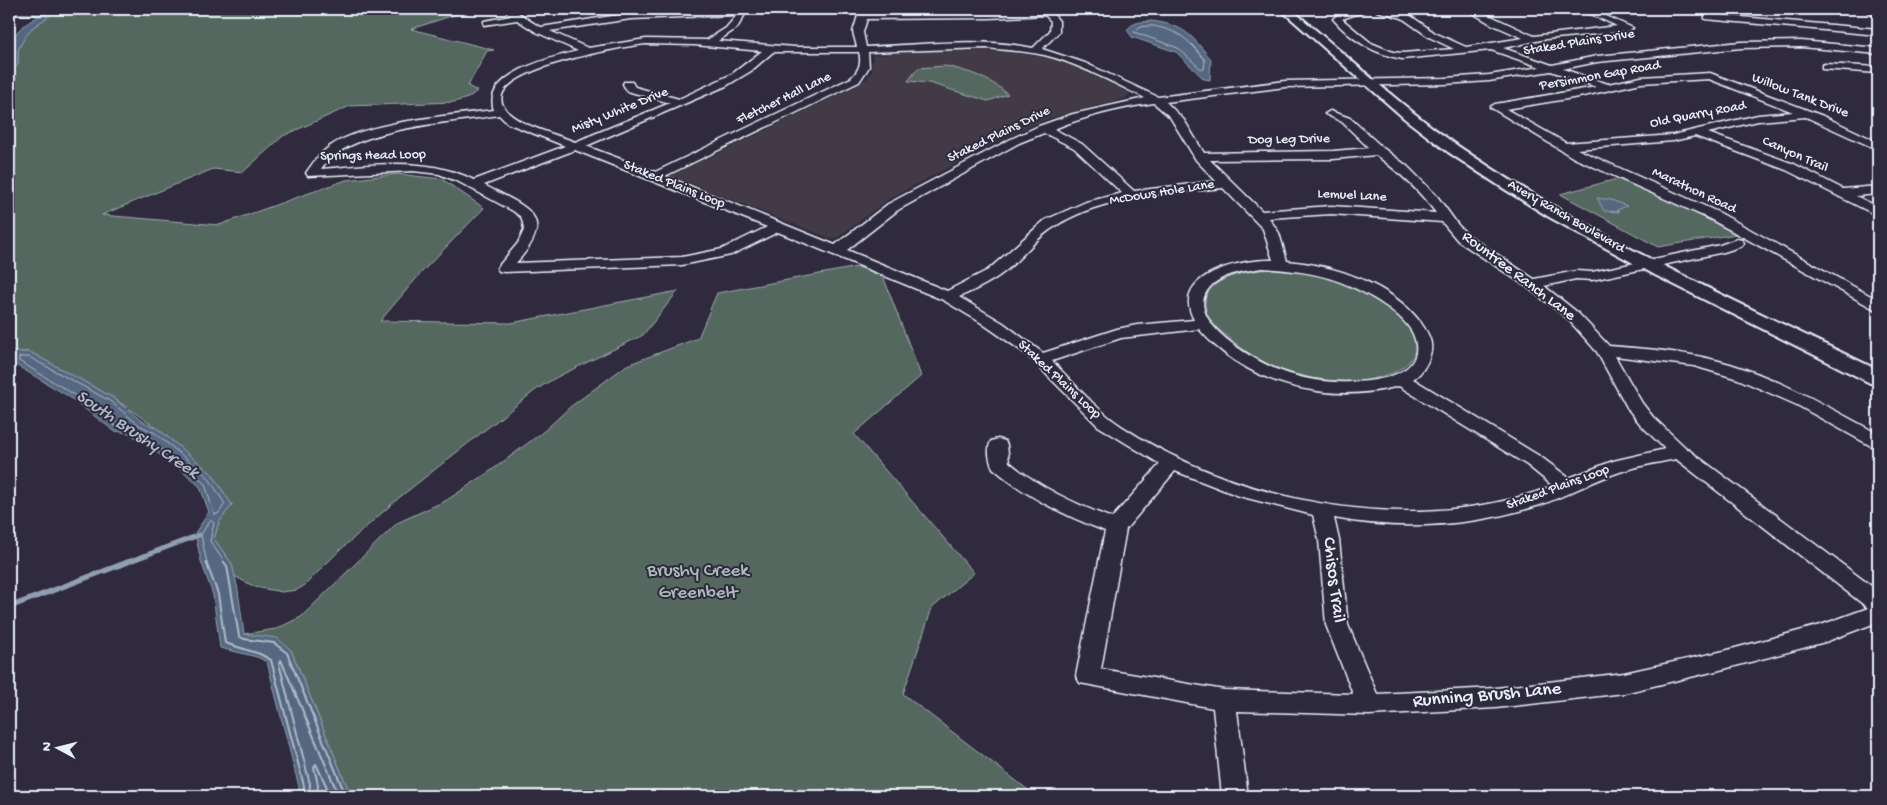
<svg xmlns="http://www.w3.org/2000/svg" width="1887" height="805" font-family="'Gochi Hand',sans-serif">
<style>
.built{fill:#433a47}
.green{fill:#556861;stroke:#9eacac}
.water{fill:#566881;stroke:#909fb1}
.lines{fill:none;stroke-linecap:round;stroke-linejoin:round}
.shore-far1{stroke:#aebac8;stroke-width:1}
.shore{stroke:#aebac8;stroke-width:2}
.stream-far2{stroke:#909fb1;stroke-width:2.5}
.stream-far1{stroke:#909fb1;stroke-width:5}
.stream{stroke:#909fb1;stroke-width:5.5}
.minor-casing{stroke:#e8f1f8;stroke-width:3}
.major-casing{stroke:#e8f1f8;stroke-width:4}
.minor{fill:#2f2a3d;fill-rule:evenodd}
.major{fill:#2f2a3d;fill-rule:evenodd}
.labels{text-anchor:middle;dominant-baseline:central;stroke-width:4;stroke-linejoin:round;paint-order:stroke}
.far-street-label{font-size:14px;fill:#e8f1f8;stroke:#2f2a3d}
.street-label{font-size:16px;fill:#e8f1f8;stroke:#2f2a3d}
.water-label{font-size:18px;font-style:italic;fill:#aebac8;stroke:#2f2a3d}
.near-park-label{font-size:19px;fill:#adbabc;stroke:#2f2a3d}
.near-street-label{font-size:19px;fill:#e8f1f8;stroke:#2f2a3d}
</style>
<rect width="100%" height="100%" fill="#2f2a3d"/>
<filter id="ink" filterUnits="userSpaceOnUse"><feTurbulence type="fractalNoise" baseFrequency=".02" numOctaves="2"/><feDisplacementMap in="SourceGraphic" scale="10" xChannelSelector="R" yChannelSelector="G"/><feConvolveMatrix kernelMatrix="1 2 1 2 8 2 1 2 1" color-interpolation-filters="sRGB"/></filter>
<g filter="url(#ink)">
<polygon class="built" points="954,49 1014,53 1050,58 1071,65 1130,93 1126,98 1050,118 1016,132 890,198 837,238 832,239 669,175 715,155 854,87 866,79 872,72 873,55"/>
<g class="green">
<polygon points="59,9 473,9 411,29 494,50 487,51 468,86 477,91 468,98 454,102 350,106 283,136 243,172 213,169 102,215 219,225 346,180 397,174 442,179 484,208 421,273 380,321 511,323 678,291 643,335 557,377 537,389 400,497 339,551 305,585 297,590 282,592 255,587 234,576 232,564 214,539 219,522 232,505 212,474 158,429 112,397 30,352 9,352 9,76 18,64 18,50 24,37 32,28"/>
<path d="M945 66C969 71 989 78 1008 94L988 101 929 83 908 81 918 68Z"/>
<polygon points="1617,179 1675,203 1736,234 1658,247 1560,194"/>
<polygon points="857,267 883,276 921,376 854,434 974,573 932,608 903,694 1036,796 351,796 291,650 244,634 276,629 301,617 397,523 447,500 492,470 544,431 570,407 627,365 698,338 717,293"/>
<path d="M1272 269C1294 270 1317 272 1339 280 1361 289 1431 326 1412 358 1405 369 1389 375 1377 378 1347 385 1313 380 1284 371 1266 365 1249 354 1235 343 1226 335 1213 327 1208 316 1191 279 1249 270 1272 269Z"/>
</g>
<g class="water">
<path d="M51 9H59L32 28 25 37 18 50V64L9 76C9 31 13 31 51 9Z"/>
<path d="M1152 21C1186 26 1190 34 1211 59L1210 80 1204 79 1176 52 1132 37 1127 30C1133 21 1143 22 1152 21Z"/>
<polygon points="1597,198 1611,200 1627,206 1617,210 1619,212 1604,211"/>
<polygon points="9,352 30,352 112,397 142,421 158,429 212,474 232,505 219,522 214,539 232,564 238,590 244,634 277,638 291,650 351,796 298,796 299,787 267,662 257,657 220,648 213,595 201,561 195,533 209,512 200,487 183,471 129,433 114,431 68,396 9,361"/>
</g>
<g class="lines">
<g class="shore-far1">
<path d="M1153 26C1180 31 1188 39 1205 60L1204 69H1201L1178 48 1134 32 1139 27Z"/>
<polygon points="20,357 29,357 110,401 139,425 155,433 208,477 225,504 218,514 214,514 205,484 187,467 132,429 115,426 70,392 19,361"/>
<polyline points="207,563 201,535 210,520 214,523 210,541 225,563"/>
</g>
<g class="shore">
<polyline points="206,562 218,594 225,643 260,654 271,660 304,786 303,796"/>
<polyline points="224,562 227,566 239,636 244,639 274,643 287,653 346,796"/>
<polyline points="309,796 310,784 279,663 281,660 339,796"/>
<polyline points="317,796 318,785 314,767 316,764 331,796"/>
</g>
<polyline class="stream-far2" points="9,14 46,15"/>
<polyline class="stream-far1" points="125,563 199,535"/>
<polyline class="stream" points="9,607 128,562"/>
<g class="minor-casing">
<g id="minor">
<path d="M504 9C519 9 527 21 541 27L631 13 748 9 737 28 718 41 795 47H857L853 32 860 9H868V13L989 12 1049 9 1059 21V32L1042 49 1085 63 1158 97 1285 81 1445 78 1489 75 1540 67 1491 50 1402 59C1374 54 1351 40 1333 19 1341 10 1359 8 1371 9L1342 19 1371 43 1393 52 1402 53 1454 49 1429 37 1402 18 1377 11 1376 9H1389L1408 14 1435 33 1466 47 1523 38 1491 24 1466 9H1476L1534 36 1617 26 1579 9H1590L1633 28 1628 31 1546 39 1503 48 1552 65 1597 56 1741 42 1801 41 1878 48V54L1801 47 1741 48 1597 62 1563 69 1608 84 1641 77 1710 73 1823 116 1878 142V149L1874 148 1806 117 1758 121 1708 133 1794 164 1843 189 1878 186V194L1856 196 1878 207V216L1786 170 1695 136 1673 141 1577 149 1720 213 1878 300V311L1710 219 1574 158 1490 107 1495 104 1596 87 1551 71 1489 81 1445 84 1285 87 1166 102 1184 120 1204 153 1333 151 1369 148 1342 122 1325 114 1330 111 1350 118 1383 148 1407 166 1437 196 1458 225 1468 235 1534 279 1576 271 1592 272 1720 245 1737 239 1742 240 1744 243 1742 246 1724 252 1592 280 1576 279 1544 286 1577 312 1609 346C1649 349 1690 352 1730 364 1782 380 1830 408 1878 434V448L1871 446 1797 405 1738 379 1694 366 1615 356 1642 403 1653 417 1686 448 1878 591V622L1825 642 1724 669 1624 693 1496 708 1369 715 1237 711 1248 796H1222L1213 708 1080 683 1076 676 1105 531C1064 515 1026 497 993 468 989 461 987 448 991 441L998 439 1005 441 1007 445 1009 462C1040 488 1075 504 1112 518L1160 464 1098 426 1026 354 980 322 943 300 778 232 731 255 682 265 504 272 499 271 497 268 518 243 524 230 523 223 521 217 513 211 459 182 439 174 413 171 308 176 306 173C313 163 319 154 329 147 365 121 449 116 494 110 481 74 553 57 578 51L536 32 517 20 484 25V21L511 16ZM737 15 726 28 707 40 646 39 588 48 550 31 631 19ZM1045 15 1051 21 1050 31 1033 48C978 37 922 45 866 47L863 32 867 19 989 18ZM646 44 694 45 762 51 732 74 679 99 635 87 632 82H624L623 84 627 91 670 103 575 142C556 134 519 126 506 110 473 71 626 46 646 44ZM986 48C1005 50 1025 51 1044 55 1075 62 1116 84 1145 98L1073 114 1039 126 1011 139 888 204 835 245 665 176 859 82 869 67 868 52ZM773 52H859C862 63 859 70 851 78L655 172 586 146 726 86 751 71ZM1709 79 1793 112 1758 115 1673 135 1566 143 1506 109 1579 97 1641 83ZM1154 103 1170 117 1196 160 1216 181 1134 191 1082 144 1054 129C1086 116 1119 108 1154 103ZM499 115 507 123 565 146 474 180C425 156 374 165 321 169 349 127 451 123 499 115ZM1044 133 1074 148 1122 193 1086 202 1045 220 988 270 947 291 847 250 898 210 1019 143ZM575 150 767 227 722 249 682 257 516 263C560 215 525 207 484 185ZM1376 155C1399 172 1419 190 1436 213L1331 206 1262 211 1210 160 1333 159ZM1223 188 1263 229 1273 260C1250 259 1199 268 1190 294 1187 303 1190 312 1194 320L1137 325 1117 329 1043 353 1003 323 959 297C977 289 994 281 1009 268 1024 255 1036 238 1054 227 1103 195 1167 194 1223 188ZM1331 214 1442 222 1458 241 1527 287 1567 318 1597 352 1628 409 1641 425 1665 449 1613 461 1569 478 1541 457 1413 379C1422 373 1427 365 1430 355 1434 343 1428 333 1421 323 1392 284 1334 265 1287 261L1279 233 1269 218ZM1262 268C1293 270 1322 273 1350 286 1370 295 1404 314 1413 334 1430 374 1378 382 1352 382 1328 383 1304 380 1281 371 1256 362 1177 318 1212 285 1225 273 1246 271 1262 268ZM1199 329C1247 385 1329 405 1399 386L1527 465 1553 486C1418 538 1240 505 1121 426 1094 408 1074 383 1052 361L1121 338ZM1676 459 1868 608 1821 625 1724 651 1624 673 1496 688 1377 694 1348 625 1339 540 1334 518C1403 531 1474 526 1540 505 1566 496 1590 482 1617 473 1636 466 1656 463 1676 459ZM1175 471 1239 496 1313 515 1319 540 1326 625 1353 694 1224 690 1101 669 1126 529Z"/>
<polygon points="1212,9 1260,9 1256,12 1216,12"/>
<polygon points="1864,9 1874,9 1878,11 1878,18"/>
<polygon points="1708,14 1878,29 1878,35 1705,19 1705,15"/>
<polygon points="1825,64 1878,67 1878,73 1822,69 1822,65"/>
</g>
</g>
<g class="major-casing">
<path id="major" d="M1280 9H1291C1346 55 1399 105 1458 146 1589 236 1736 301 1878 370V384L1870 383 1655 275 1549 217 1498 185 1448 152 1405 119Z"/>
</g>
<use href="#minor" class="minor"/>
<use href="#major" class="major"/>
</g>
</g>
<g class="labels">
<g class="far-street-label">
<text transform="translate(1579 43) rotate(-9)">Staked Plains Drive</text>
<text transform="translate(1600 76) rotate(-10)">Persimmon Gap Road</text>
<text transform="translate(1800 96) rotate(21)">Willow Tank Drive</text>
<text transform="translate(784 99) rotate(-26)">Fletcher Hall Lane</text>
<text transform="translate(620 111) rotate(-22)">Misty White Drive</text>
<text transform="translate(1698 115) rotate(-11)">Old Quarry Road</text>
<text transform="translate(999 135) rotate(-26)">Staked Plains Drive</text>
<text transform="translate(1289 140) rotate(-1)">Dog Leg Drive</text>
<text transform="translate(1795 155) rotate(24)">Canyon Trail</text>
<text transform="translate(373 156) rotate(-1)">Springs Head Loop</text>
<text transform="translate(674 185) rotate(22)">Staked Plains Loop</text>
<text transform="translate(1694 191) rotate(25)">Marathon Road</text>
<text transform="translate(1162 193) rotate(-9)">McDows Hole Lane</text>
<text transform="translate(1352 196) rotate(3)">Lemuel Lane</text>
<text transform="translate(1566 217) rotate(30)">Avery Ranch Boulevard</text>
<text transform="translate(1059 380) rotate(43)">Staked Plains Loop</text>
<text transform="translate(1558 488) rotate(-20)">Staked Plains Loop</text>
</g>
<g class="street-label">
<text transform="translate(1518 277) rotate(37)">Rountree Ranch Lane</text>
</g>
<g class="water-label">
<text transform="translate(137 435) rotate(34)">South Brushy Creek</text>
</g>
<g class="near-park-label">
<text x="698" y="571">Brushy Creek<tspan x="698" dy="22">Greenbelt</tspan></text>
</g>
<g class="near-street-label">
<text transform="translate(1333 580) rotate(83)">Chisos Trail</text>
<text transform="translate(1487 696) rotate(-5)">Running Brush Lane</text>
</g>
</g>
<rect width="1887" height="805" fill="none" stroke="#2f2a3d" stroke-width="30"/>
<rect x="15" y="15" width="1857" height="775" fill="none" stroke="#e8f1f8" stroke-width="2" filter="url(#ink)"/>
<g transform="translate(58 748) rotate(277)" stroke="#2f2a3d" stroke-width="4" paint-order="stroke">
<path d="M0-4L9 19L0 12L-9 19Z" fill="#e8f1f8"/>
<text y="-8" font-size="14" font-weight="bold" text-anchor="middle" fill="#e8f1f8">N</text>
</g>
</svg>
